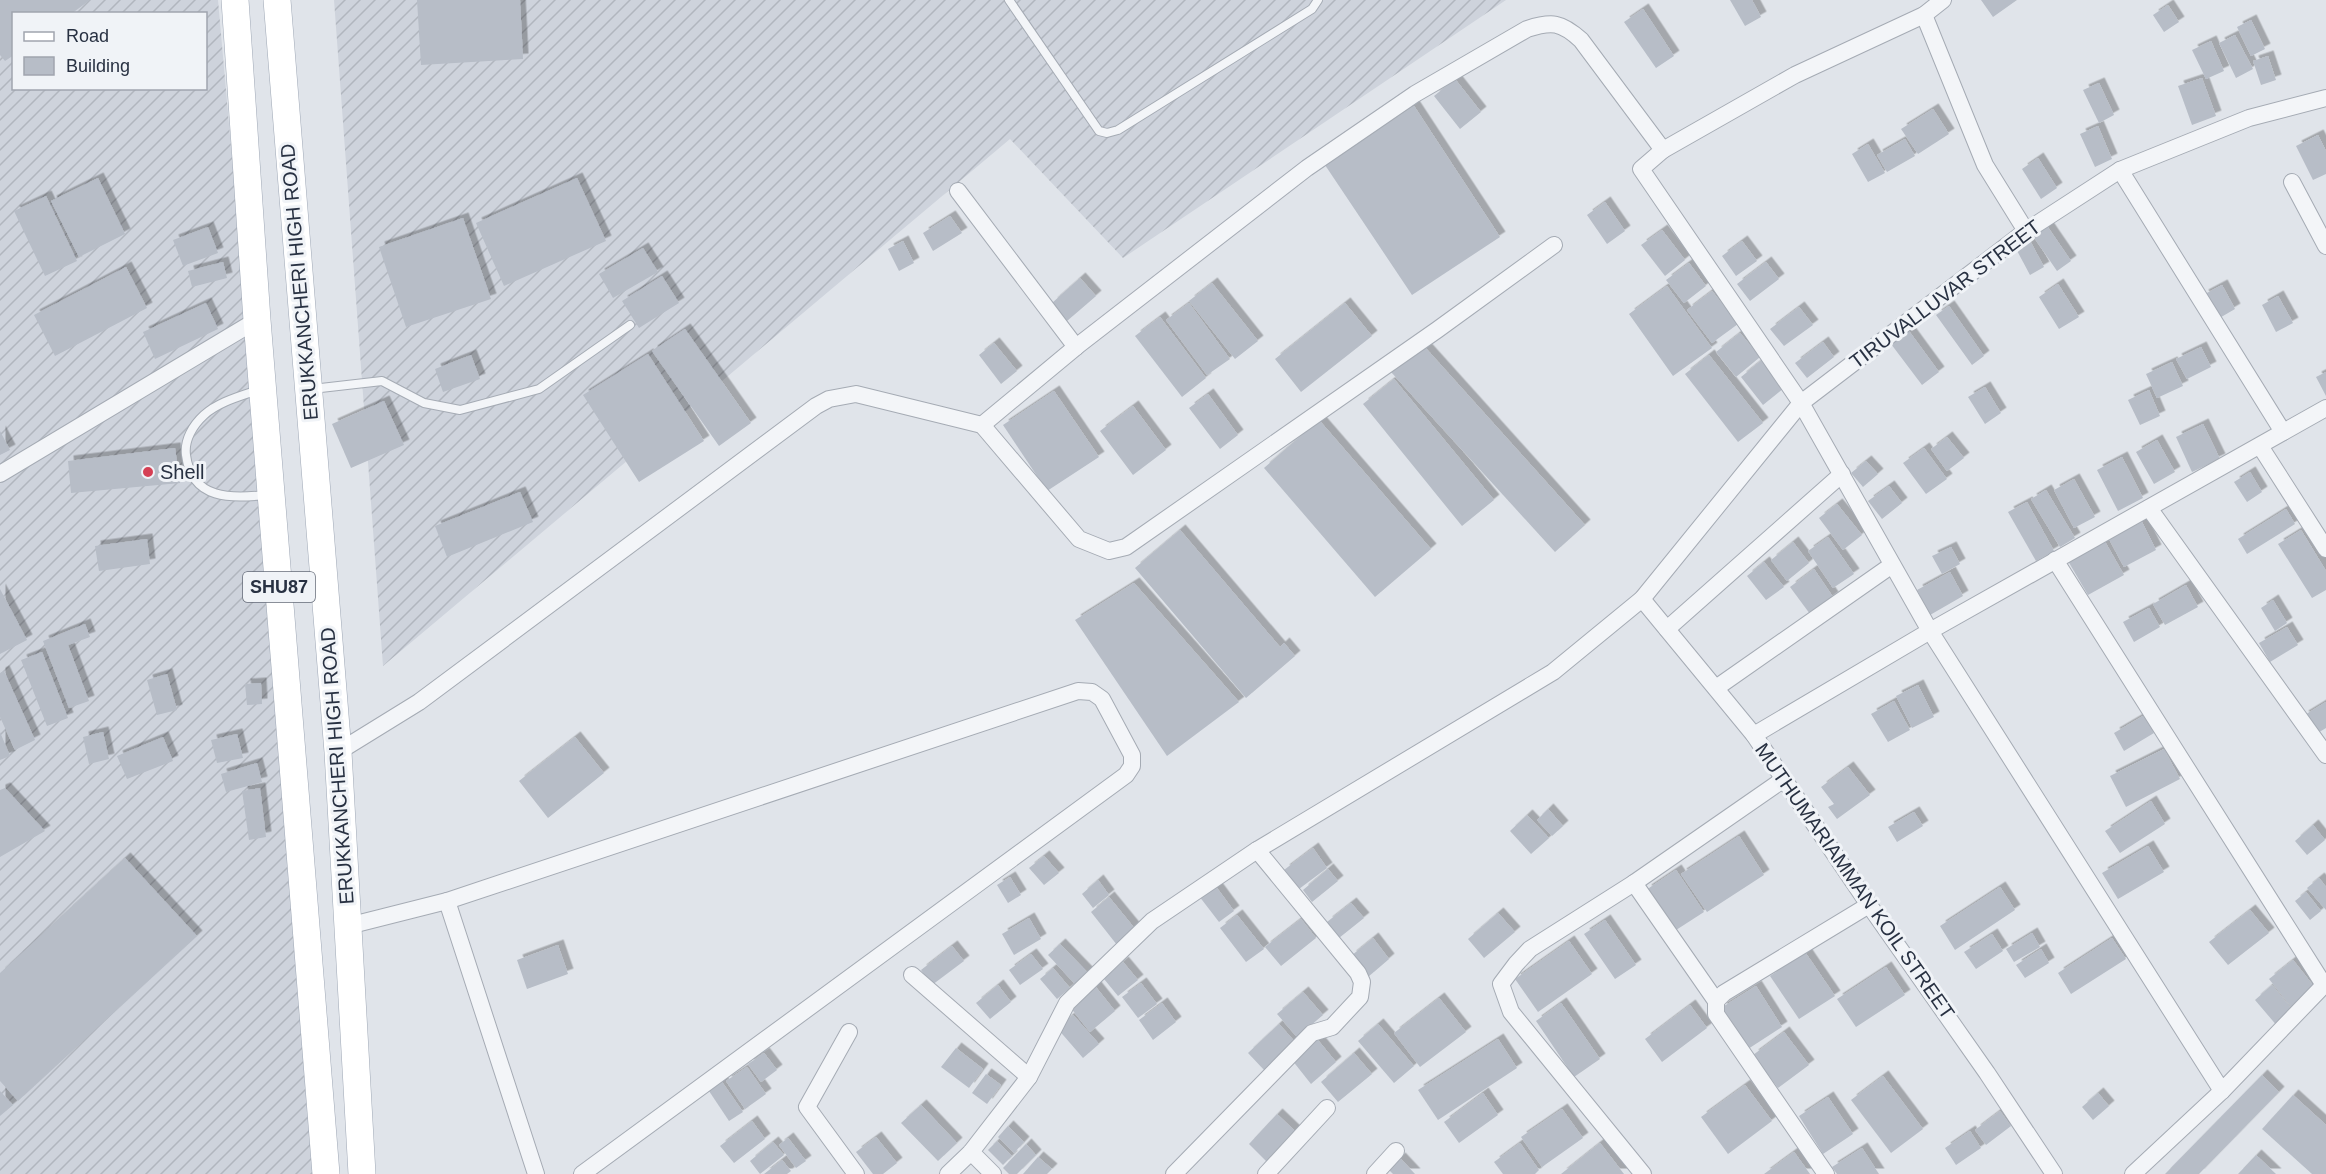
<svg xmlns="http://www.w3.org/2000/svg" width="2326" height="1174" font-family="Arial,sans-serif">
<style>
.industrial{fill:url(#industrial-furrows);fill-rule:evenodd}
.building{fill:#b7bdc7;filter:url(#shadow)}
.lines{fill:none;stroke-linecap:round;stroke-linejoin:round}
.lane-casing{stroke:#a5abb4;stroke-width:10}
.street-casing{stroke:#a5abb4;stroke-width:18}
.primary-casing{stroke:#9fa8b6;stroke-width:28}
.lane{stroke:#f3f5f8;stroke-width:8}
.street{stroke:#f3f5f8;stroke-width:16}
.primary{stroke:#fff;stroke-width:27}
.poi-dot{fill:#d53f54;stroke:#f0f3f7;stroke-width:2}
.labels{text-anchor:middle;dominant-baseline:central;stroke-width:6;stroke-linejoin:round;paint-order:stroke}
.shield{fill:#f0f3f7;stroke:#646b78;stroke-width:1.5}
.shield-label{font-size:18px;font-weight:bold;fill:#283142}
.street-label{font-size:20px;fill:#283142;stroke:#f0f3f7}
.poi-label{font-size:20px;fill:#283142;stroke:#f0f3f7;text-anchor:start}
</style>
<defs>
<pattern id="industrial-furrows" width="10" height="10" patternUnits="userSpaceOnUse" patternTransform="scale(1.5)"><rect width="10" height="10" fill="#ced3dc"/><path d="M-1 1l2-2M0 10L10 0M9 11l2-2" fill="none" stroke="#b1b6be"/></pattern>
<filter id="shadow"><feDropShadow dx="5.5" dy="-5.5" stdDeviation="0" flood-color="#0004"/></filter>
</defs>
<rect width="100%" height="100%" fill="#e0e4ea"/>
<g class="industrial">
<path d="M0 0H218L322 1174H0ZM14 14H206V88H14Z"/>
<polygon points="334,0 1506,0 1123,258 1010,139 383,666"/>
</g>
<g class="building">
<polygon points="0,0 90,0 71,14 14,14 14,55 5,61 0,55"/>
<polygon points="417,0 520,0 523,59 421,65"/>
<polygon points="1730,0 1752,0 1761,17 1745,26"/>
<polygon points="1981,0 2017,0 1993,17"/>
<polygon points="2168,5 2179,22 2164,32 2153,15"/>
<polygon points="1643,9 1674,56 1656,68 1624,22"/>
<polygon points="2251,20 2265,49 2251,56 2237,27"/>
<polygon points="2235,35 2253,69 2236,78 2219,43"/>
<polygon points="2211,41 2224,71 2206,79 2192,50"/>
<polygon points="2268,56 2276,80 2261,85 2253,61"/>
<polygon points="2202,78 2216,116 2192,125 2178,86"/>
<polygon points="1455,79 1481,112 1460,129 1434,96"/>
<polygon points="2099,83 2114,115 2099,123 2083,90"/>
<polygon points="1414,106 1500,237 1412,295 1325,165"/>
<polygon points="1933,109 1949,134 1918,154 1901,129"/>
<polygon points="2098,126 2112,159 2095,167 2080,134"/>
<polygon points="2318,135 2326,151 2326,174 2313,180 2296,146"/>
<polygon points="1905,139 1915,156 1887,172 1877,155"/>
<polygon points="1868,144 1885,173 1868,182 1852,154"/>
<polygon points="2038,158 2057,188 2041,199 2022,169"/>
<polygon points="98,178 125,234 79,257 51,201"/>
<polygon points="577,178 606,241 504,286 476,223"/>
<polygon points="46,196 77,261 45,276 14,211"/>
<polygon points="1605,202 1625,231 1607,244 1587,215"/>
<polygon points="950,216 962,233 933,251 923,233"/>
<polygon points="463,218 491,299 406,327 379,247"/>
<polygon points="2045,223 2071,261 2057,271 2031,233"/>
<polygon points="208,227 218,253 183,266 173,240"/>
<polygon points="1662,230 1685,260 1665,276 1641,245"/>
<polygon points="2028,237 2044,267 2030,275 2014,245"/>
<polygon points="903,241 914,263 899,271 888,249"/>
<polygon points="1742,241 1757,261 1736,276 1722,256"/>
<polygon points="643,248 658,272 613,298 599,274"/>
<polygon points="223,262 227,278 192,287 188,271"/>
<polygon points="1766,262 1779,279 1750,301 1737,284"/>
<polygon points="1689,263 1706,286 1684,303 1666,280"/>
<polygon points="126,267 147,308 55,356 34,315"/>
<polygon points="662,276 679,303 639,328 622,301"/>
<polygon points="1080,278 1096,296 1067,321 1052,303"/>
<polygon points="1212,283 1258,341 1235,359 1189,301"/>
<polygon points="2058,284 2079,317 2059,329 2039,297"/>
<polygon points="2222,285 2235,309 2216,320 2203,295"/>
<polygon points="1667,286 1712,348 1673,376 1629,314"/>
<polygon points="1712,291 1738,324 1712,343 1687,310"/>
<polygon points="2278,296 2293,323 2276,332 2262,305"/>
<polygon points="206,303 218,329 155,359 143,332"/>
<polygon points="1189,303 1230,359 1207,375 1166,320"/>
<polygon points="1345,303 1372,336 1301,392 1275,359"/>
<polygon points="1949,306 1984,356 1972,365 1936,315"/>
<polygon points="1799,307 1813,325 1784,346 1770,329"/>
<polygon points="1160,317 1206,378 1182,397 1135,336"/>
<polygon points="1906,327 1939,372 1922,385 1888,340"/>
<polygon points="685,329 751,423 719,446 652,351"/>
<polygon points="1740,333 1760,357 1736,377 1716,352"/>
<polygon points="1823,342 1834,357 1807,378 1795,363"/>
<polygon points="994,343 1017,371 1001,384 979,355"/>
<polygon points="1422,344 1585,525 1555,552 1391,372"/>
<polygon points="2201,347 2211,367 2187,379 2176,359"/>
<polygon points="648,354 704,441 639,482 583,395"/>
<polygon points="471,355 480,379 443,392 435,369"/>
<polygon points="1709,355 1763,423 1738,442 1685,374"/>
<polygon points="1762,360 1784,388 1763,405 1741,377"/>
<polygon points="2172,362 2183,386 2157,398 2146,374"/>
<polygon points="2326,372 2326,396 2316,377"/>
<polygon points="1394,379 1494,500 1462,526 1363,404"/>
<polygon points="1985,387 2001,413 1985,424 1968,397"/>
<polygon points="2149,390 2160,416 2140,425 2128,400"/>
<polygon points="1054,391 1099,457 1047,491 1003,425"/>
<polygon points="1208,394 1238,435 1220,449 1189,408"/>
<polygon points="384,401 404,445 351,468 332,424"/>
<polygon points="1133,406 1166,450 1133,475 1100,431"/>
<polygon points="1319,420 1431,549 1375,597 1264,468"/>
<polygon points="2203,424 2220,459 2192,472 2176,437"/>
<polygon points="0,431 10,450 0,455"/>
<polygon points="1947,437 1964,458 1947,471 1931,449"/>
<polygon points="2157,440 2175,472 2154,484 2136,452"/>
<polygon points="175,448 180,483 71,493 68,461"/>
<polygon points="1924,448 1947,479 1926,494 1903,463"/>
<polygon points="2122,457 2143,498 2118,511 2097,470"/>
<polygon points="1866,461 1878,474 1863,487 1851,473"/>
<polygon points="2250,472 2262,492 2247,502 2234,482"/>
<polygon points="2074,479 2095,517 2074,528 2054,490"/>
<polygon points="1889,486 1902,503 1882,519 1868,501"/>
<polygon points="2046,490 2075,538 2060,547 2031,499"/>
<polygon points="520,492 533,522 447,557 435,526"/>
<polygon points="2027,502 2054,551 2036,561 2008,512"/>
<polygon points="1837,504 1862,535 1843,550 1819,518"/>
<polygon points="2286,509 2295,524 2247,554 2238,539"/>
<polygon points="2142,522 2156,550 2124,567 2109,539"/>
<polygon points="1180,530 1280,647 1284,643 1295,656 1246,698 1135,568"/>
<polygon points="2301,530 2326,571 2326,590 2312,598 2278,544"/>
<polygon points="1828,537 1854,574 1833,588 1808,551"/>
<polygon points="147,539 150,564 99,571 95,546"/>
<polygon points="2104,540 2124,575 2088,595 2068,561"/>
<polygon points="1793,542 1809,563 1787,581 1771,560"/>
<polygon points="1951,547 1960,564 1942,574 1932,556"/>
<polygon points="1764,562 1784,587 1766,600 1747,576"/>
<polygon points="1814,569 1833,597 1810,614 1790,587"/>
<polygon points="1950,572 1963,596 1930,615 1917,590"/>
<polygon points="1134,583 1239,702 1167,756 1075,620"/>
<polygon points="2186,585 2198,607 2165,625 2153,604"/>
<polygon points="0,589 27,640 0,654"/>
<polygon points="2273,600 2287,623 2275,631 2261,608"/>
<polygon points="2149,608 2160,627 2134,642 2123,622"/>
<polygon points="85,624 90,637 68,645 89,701 69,708 43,641"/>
<polygon points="2287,627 2298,645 2270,662 2259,643"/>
<polygon points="42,652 68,718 47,726 21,660"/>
<polygon points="4,671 35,740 15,750 0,717 0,673"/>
<polygon points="167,674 177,710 157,715 147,680"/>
<polygon points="261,683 262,704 247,705 245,684"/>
<polygon points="1918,685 1934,717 1912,728 1896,696"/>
<polygon points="1894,701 1910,730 1888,742 1871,714"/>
<polygon points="2326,702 2326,728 2316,734 2303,716"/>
<polygon points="2143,716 2154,733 2124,751 2114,733"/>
<polygon points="0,732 10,756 0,760"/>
<polygon points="103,732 109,759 89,764 83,737"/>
<polygon points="237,734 243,758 217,763 211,740"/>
<polygon points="163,737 173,761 127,779 117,756"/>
<polygon points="575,737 604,773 548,818 519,781"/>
<polygon points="2164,749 2180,779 2126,807 2110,776"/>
<polygon points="257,763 262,782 226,792 221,774"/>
<polygon points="1848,767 1870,795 1837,819 1828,807 1834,804 1821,787"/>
<polygon points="5,788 45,831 0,857 0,790"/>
<polygon points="260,788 266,837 249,840 242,791"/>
<polygon points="2151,801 2165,824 2120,853 2105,831"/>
<polygon points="1548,809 1563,826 1552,836 1537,820"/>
<polygon points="1914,812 1923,826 1897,842 1888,827"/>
<polygon points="1527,815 1549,838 1531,854 1510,831"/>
<polygon points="2313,825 2325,840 2307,855 2295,841"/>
<polygon points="1739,836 1764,875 1707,912 1681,874"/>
<polygon points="2148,846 2164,872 2118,899 2102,873"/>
<polygon points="1313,848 1327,868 1299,889 1284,870"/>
<polygon points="1044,856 1059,873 1044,885 1029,868"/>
<polygon points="125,858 197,936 18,1101 0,1081 0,973"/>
<polygon points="1328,869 1338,881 1312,902 1303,890"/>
<polygon points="1676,870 1704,912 1673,932 1646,890"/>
<polygon points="1010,877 1021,895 1008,903 997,885"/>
<polygon points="2319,878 2326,887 2326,910 2307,888"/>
<polygon points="1098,880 1109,895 1093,908 1082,894"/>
<polygon points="1214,884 1234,911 1219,922 1199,896"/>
<polygon points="2000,887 2015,910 1955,950 1940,926"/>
<polygon points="2306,892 2321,911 2310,920 2295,901"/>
<polygon points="1109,897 1136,930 1117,945 1091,912"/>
<polygon points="1351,903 1364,918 1339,938 1327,922"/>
<polygon points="2250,910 2269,933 2228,965 2209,942"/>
<polygon points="1498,913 1515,932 1484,958 1468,939"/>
<polygon points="1237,915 1264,949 1246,962 1220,928"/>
<polygon points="1029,918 1041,939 1014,955 1002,934"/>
<polygon points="1301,919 1316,938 1281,966 1265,947"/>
<polygon points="1605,920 1636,965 1615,979 1584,934"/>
<polygon points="2032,933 2040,947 2014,962 2006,949"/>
<polygon points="1992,934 2003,951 1976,969 1964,952"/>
<polygon points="1373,938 1389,959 1368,977 1351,956"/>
<polygon points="2112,938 2126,959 2071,994 2058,973"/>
<polygon points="1569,941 1592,974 1538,1012 1515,979"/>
<polygon points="1060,944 1089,974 1077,986 1048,955"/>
<polygon points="558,945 568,974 527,989 517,960"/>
<polygon points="952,946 964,961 932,985 921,970"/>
<polygon points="2041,949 2049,963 2025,978 2016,965"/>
<polygon points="1805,952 1835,996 1799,1019 1770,976"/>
<polygon points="1031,954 1043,969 1020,985 1009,970"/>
<polygon points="2293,960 2316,989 2292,1008 2269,979"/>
<polygon points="1123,962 1138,980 1118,996 1104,979"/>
<polygon points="1886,967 1905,995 1856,1027 1837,999"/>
<polygon points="1053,968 1070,988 1057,999 1040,979"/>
<polygon points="1141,983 1157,1004 1138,1018 1122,997"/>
<polygon points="998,985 1011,1002 990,1019 976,1003"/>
<polygon points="2272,985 2295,1013 2278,1027 2255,1000"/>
<polygon points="1095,986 1115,1011 1090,1032 1070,1007"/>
<polygon points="1756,986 1782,1027 1748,1049 1721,1008"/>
<polygon points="1303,992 1323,1015 1297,1037 1277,1014"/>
<polygon points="1439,998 1466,1032 1420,1067 1394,1033"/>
<polygon points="1162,1003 1176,1022 1153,1040 1139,1020"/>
<polygon points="1561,1003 1600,1059 1574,1077 1536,1021"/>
<polygon points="1690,1005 1707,1028 1662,1062 1645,1039"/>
<polygon points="1073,1015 1099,1044 1083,1058 1057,1028"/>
<polygon points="1279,1024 1295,1042 1265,1071 1248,1053"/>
<polygon points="1378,1024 1414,1066 1394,1083 1358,1041"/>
<polygon points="1784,1032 1809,1065 1778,1088 1753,1055"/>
<polygon points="1317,1039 1336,1062 1311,1084 1292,1060"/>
<polygon points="1498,1039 1517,1068 1438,1120 1418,1090"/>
<polygon points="956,1048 983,1069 969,1088 941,1067"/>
<polygon points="764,1053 777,1070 761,1082 748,1064"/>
<polygon points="1354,1053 1372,1074 1338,1102 1321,1082"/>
<polygon points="747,1067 766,1094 745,1109 726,1081"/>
<polygon points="986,1074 1001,1085 987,1104 972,1093"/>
<polygon points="2262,1075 2279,1092 2199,1174 2165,1174"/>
<polygon points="1883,1076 1923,1129 1891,1153 1851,1100"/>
<polygon points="722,1082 743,1112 729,1121 709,1091"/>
<polygon points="1745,1085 1772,1121 1728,1154 1701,1117"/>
<polygon points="0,1091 13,1105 0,1116"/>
<polygon points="1483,1093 1498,1115 1459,1143 1444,1122"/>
<polygon points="2098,1093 2109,1106 2093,1120 2082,1107"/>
<polygon points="2293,1095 2326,1125 2326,1174 2312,1174 2262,1129"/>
<polygon points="1828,1097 1853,1134 1823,1154 1799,1116"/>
<polygon points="921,1105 957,1143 938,1161 901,1123"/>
<polygon points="1562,1109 1583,1138 1542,1167 1521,1137"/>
<polygon points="2000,1111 2011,1126 1986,1145 1975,1130"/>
<polygon points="1277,1114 1298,1134 1270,1165 1249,1144"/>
<polygon points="752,1121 765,1139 734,1163 720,1146"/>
<polygon points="1008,1126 1024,1142 1014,1153 998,1137"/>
<polygon points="1970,1131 1981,1148 1956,1165 1945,1148"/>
<polygon points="876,1137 897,1163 883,1174 873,1174 856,1152"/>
<polygon points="788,1138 806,1161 796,1168 779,1145"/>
<polygon points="997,1141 1012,1156 1003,1165 988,1150"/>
<polygon points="773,1142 784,1155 760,1174 750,1161"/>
<polygon points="1520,1143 1539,1170 1535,1174 1503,1174 1494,1162"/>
<polygon points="1600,1143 1624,1174 1561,1174"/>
<polygon points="1026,1144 1036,1155 1017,1174 1009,1174 1003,1168"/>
<polygon points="1862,1148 1879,1174 1837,1174 1832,1167"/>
<polygon points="1794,1152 1810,1174 1764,1174"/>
<polygon points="2256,1155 2276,1174 2238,1174"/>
<polygon points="1038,1157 1052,1169 1047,1174 1023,1174"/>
<polygon points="1400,1158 1415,1174 1393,1174 1388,1169"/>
<polygon points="782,1160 791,1171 787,1174 764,1174"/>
</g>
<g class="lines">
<g class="lane-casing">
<g id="lane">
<polyline points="1009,0 1099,131 1107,133 1118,130 1312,9 1318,0"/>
<polyline points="312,389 382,381 424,403 460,410 539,389 630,325"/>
<path d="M258 390C241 396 218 402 204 415 193 425 184 440 186 455 192 501 231 498 268 495"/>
</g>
</g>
<g class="street-casing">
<g id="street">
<polyline points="1924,15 1985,165 2026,231"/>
<polyline points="2120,170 2283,432"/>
<polyline points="2292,182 2326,246"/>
<polyline points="958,191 1076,347"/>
<polyline points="2326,408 1930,631 2222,1091 2326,983"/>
<polyline points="982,425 1079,539 1109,551 1126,547 1437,330 1554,245"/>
<polyline points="2260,446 2326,549"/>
<polyline points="0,474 257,320"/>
<polyline points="2149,508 2326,755"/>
<polyline points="2055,560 2324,985"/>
<polyline points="1642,599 1754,735 1869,905 1987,1073 2054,1174"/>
<polyline points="1667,629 1842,474"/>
<polyline points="1716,688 1892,565"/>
<polyline points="1754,735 1930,631 1801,403 1641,169 1663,150 1795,75 1924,15 1943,0"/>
<path d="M338 752 419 702 816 406 829 399 856 394 982 425 1076 347 1307 168 1415 94 1527 29C1552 21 1561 22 1581 40L1663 150"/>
<polyline points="1634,883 1716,1001"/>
<polyline points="447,901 536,1174"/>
<polyline points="348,926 447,901 1078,691 1092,692 1102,699 1132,755 1132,766 1126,775 582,1174"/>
<polyline points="912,975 1029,1077"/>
<polyline points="849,1032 807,1107 856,1174"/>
<polyline points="971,1152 993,1174"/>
<polyline points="948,1174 971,1152 1029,1077 1067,1003 1152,921 1257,850 1553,672 1642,599 1801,403 2026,231 2120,170 2249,118 2326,98"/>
<polyline points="1174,1174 1312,1033 1332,1027 1360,997 1362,982 1358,973 1257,850"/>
<polyline points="1266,1174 1327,1108"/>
<polyline points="1375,1174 1396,1151"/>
<polyline points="1643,1174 1511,1012 1501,984 1516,964 1530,949 1634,883 1784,779"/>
<polyline points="1826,1174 1716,1014 1716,1001 1724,993 1869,905"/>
<polyline points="2133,1174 2222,1091"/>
</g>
</g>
<g class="primary-casing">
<g id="primary">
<polyline points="235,0 257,320 326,1174"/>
<polyline points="277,0 338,752 362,1174"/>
</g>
</g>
<use href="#lane" class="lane"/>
<use href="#street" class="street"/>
<use href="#primary" class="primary"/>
</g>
<circle class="poi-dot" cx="148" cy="472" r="6"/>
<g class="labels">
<rect class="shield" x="243" y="572" width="72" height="30" rx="4.5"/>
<g class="shield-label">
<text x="279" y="587">SHU87</text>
</g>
<g class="street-label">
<text transform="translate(299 282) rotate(-95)">ERUKKANCHERI HIGH ROAD</text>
<text transform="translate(1945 294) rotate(-37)">TIRUVALLUVAR STREET</text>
<text transform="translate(337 766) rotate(-94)">ERUKKANCHERI HIGH ROAD</text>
<text transform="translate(1855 881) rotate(55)">MUTHUMARIAMMAN KOIL STREET</text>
</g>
<g class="poi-label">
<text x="160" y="472">Shell</text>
</g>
</g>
<rect x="12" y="12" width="195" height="78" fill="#f0f3f7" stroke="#a0a5af" stroke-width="1.5"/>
<rect x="24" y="32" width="30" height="9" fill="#ffffff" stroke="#a0a5af" stroke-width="1.5"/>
<text x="66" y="42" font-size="18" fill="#283142">Road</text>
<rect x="24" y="57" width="30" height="18" fill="#b7bdc7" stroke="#a0a5af" stroke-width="1.5"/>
<text x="66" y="72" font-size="18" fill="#283142">Building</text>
</svg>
